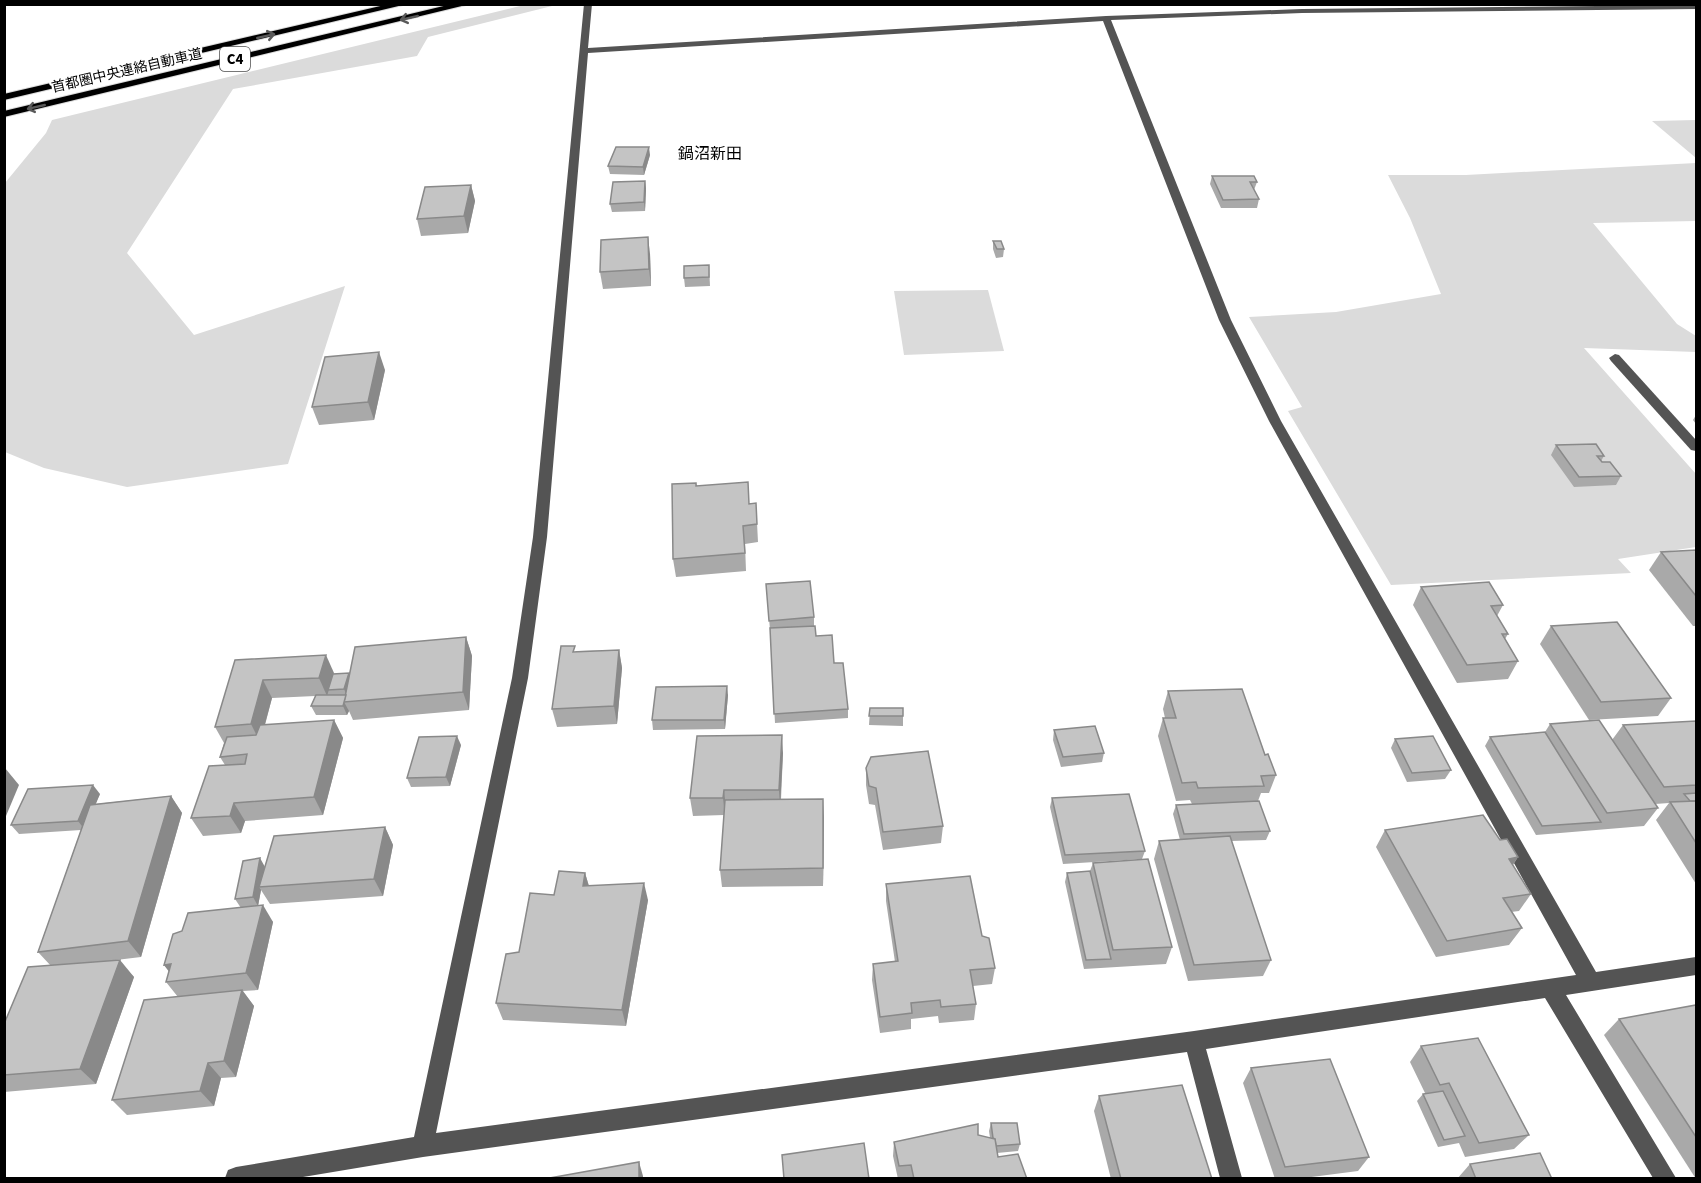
<svg xmlns="http://www.w3.org/2000/svg" width="1701" height="1183" font-family="'Source Sans 3','Noto Sans JP',sans-serif">
<style>
.green{fill:#dbdbdb}
.lines{fill:none;stroke-linecap:round;stroke-linejoin:round}
.highway-casing{stroke:#dbdbdb;stroke-width:2}
.minor{fill:#545454;fill-rule:evenodd}
.highway{fill:#000;fill-rule:evenodd}
.wall{fill:#a9a9a9}
.shaded-wall{fill:#898989}
.building{fill:#c4c4c4;stroke:#898989;stroke-width:1.5}
.oneway{stroke:#595959}
.labels{text-anchor:middle;dominant-baseline:central;stroke-width:4.5;stroke-linejoin:round;paint-order:stroke}
.far-street-label{font-size:14px;fill:#000;stroke:#fff}
.shield{fill:#fff;stroke:#4c4c4c;stroke-width:1.5}
.shield-label{font-size:15px;font-weight:bold;fill:#000}
.far-quarter-label{font-size:16px;fill:#000;stroke:#fff}
</style>
<rect width="100%" height="100%" fill="#fff"/>
<g class="green">
<polygon points="524,5 556,5 428,37 417,56 233,89 127,253 194,335 345,286 288,464 127,487 44,468 5,452 5,183 46,133 52,120"/>
<polygon points="1696,120 1696,158 1652,121"/>
<polygon points="1696,163 1696,221 1593,223 1677,324 1696,336 1696,352 1584,348 1696,474 1696,547 1618,559 1631,573 1391,585 1288,411 1302,407 1249,317 1336,312 1441,294 1410,218 1388,175 1466,175"/>
<polygon points="988,290 1004,351 904,355 894,291"/>
</g>
<g class="lines">
<g class="highway-casing">
<g id="highway">
<polygon points="389,4 407,4 4,100 4,94"/>
<polygon points="452,4 470,4 4,117 4,111"/>
</g>
</g>
<g class="minor">
<path d="M584 4H592L588 48 1106 16 1302 9 1696 5V9L1302 13 1111 20 1231 320 1281 421 1596 972 1696 957V975L1566 995 1676 1178H1653L1545 998 1206 1049 1242 1178H1220L1187 1052 423 1157 297 1178H225L228 1170 236 1167 414 1137 512 678 533 537ZM1103 21 1219 320 1269 421 1576 975 1194 1031 436 1133 528 678 547 537 588 53Z"/>
<polygon points="1615,354 1619,355 1696,440 1696,451 1691,450 1611,361 1609,358"/>
</g>
<use href="#highway" class="highway"/>
</g>
<g class="wall">
<polygon points="650,155 644,175 610,174 608,166"/>
<polygon points="1212,176 1257,182 1254,190 1259,199 1257,208 1221,208 1210,184"/>
<polygon points="645,181 646,189 645,211 612,212 610,204"/>
<polygon points="471,185 475,201 468,233 421,236 417,219"/>
<polygon points="993,241 1004,249 1003,257 996,258 993,249"/>
<polygon points="650,254 651,286 603,289 600,272"/>
<polygon points="709,265 710,286 685,287 684,278"/>
<polygon points="385,370 374,420 319,425 312,407"/>
<polygon points="1696,415 1696,424 1693,420"/>
<polygon points="1556,445 1604,456 1601,461 1621,476 1616,485 1574,487 1551,455"/>
<polygon points="696,483 697,486 749,504 756,503 758,542 745,544 746,571 676,577 673,559"/>
<polygon points="1696,550 1696,626 1693,626 1649,570 1661,552"/>
<polygon points="766,584 814,617 814,626 816,636 834,663 848,709 848,718 775,723 770,630"/>
<polygon points="1421,587 1503,605 1497,616 1508,634 1505,639 1518,661 1508,679 1457,683 1413,605"/>
<polygon points="1551,626 1671,698 1658,716 1589,720 1540,644"/>
<polygon points="466,637 472,656 469,710 353,720 349,711 347,715 316,715 311,706 315,696 272,698 265,725 334,720 343,738 323,815 245,821 241,833 203,836 191,818 225,765 220,757 224,743 215,727 235,660 334,674 349,673 349,675"/>
<polygon points="619,650 622,668 617,724 557,727 552,709 576,651"/>
<polygon points="1168,691 1265,755 1276,775 1269,793 1261,793 1258,801 1270,831 1266,840 1231,841 1271,960 1263,976 1188,981 1154,859 1159,841 1180,840 1173,814 1176,805 1192,804 1190,800 1176,801 1158,736 1163,718 1165,718 1163,709"/>
<polygon points="728,695 725,729 653,730 652,720"/>
<polygon points="870,708 903,708 903,726 869,725"/>
<polygon points="1696,721 1696,884 1656,820 1669,803 1655,804 1658,808 1644,826 1536,835 1485,746 1490,737 1545,732 1550,724 1612,740 1623,725"/>
<polygon points="1054,730 1104,753 1102,762 1061,767 1053,740"/>
<polygon points="1395,739 1451,770 1445,779 1407,782 1391,748"/>
<polygon points="461,745 450,786 411,787 407,778"/>
<polygon points="783,753 781,800 824,817 823,886 722,887 720,870 724,815 693,816 690,798"/>
<polygon points="866,768 943,826 941,843 883,850 875,805 869,804 866,785"/>
<polygon points="100,794 95,804 171,796 182,813 141,957 116,960 134,977 96,1084 4,1092 4,1024 51,966 38,952 81,830 19,834 11,825"/>
<polygon points="1052,798 1145,851 1142,859 1063,864 1050,807"/>
<polygon points="385,827 393,845 383,896 270,904 261,890 258,906 273,922 258,990 243,991 254,1006 236,1077 221,1078 214,1106 127,1115 112,1100 178,997 166,982 169,971 164,965 241,908 235,899 265,867"/>
<polygon points="1385,830 1500,840 1518,857 1513,865 1531,894 1519,911 1511,912 1522,928 1509,945 1436,957 1376,847"/>
<polygon points="1093,863 1172,947 1166,964 1084,969 1065,882 1067,873 1090,871"/>
<polygon points="585,873 589,886 648,900 626,1026 503,1020 496,1003 519,952 554,895"/>
<polygon points="886,884 982,936 995,968 992,984 973,986 976,1004 974,1020 939,1023 938,1016 911,1019 911,1029 880,1033 872,980 873,964 895,962 886,901"/>
<polygon points="1696,1005 1696,1179 1604,1035 1619,1019"/>
<polygon points="1421,1046 1529,1135 1514,1149 1465,1157 1459,1143 1438,1147 1417,1101 1423,1094 1425,1093 1410,1062"/>
<polygon points="1251,1068 1369,1157 1358,1171 1296,1179 1275,1179 1243,1083"/>
<polygon points="1099,1096 1212,1179 1111,1179 1094,1111"/>
<polygon points="991,1123 1020,1144 1018,1151 997,1153 998,1157 1027,1179 898,1179 893,1156 894,1142 990,1138 989,1131"/>
<polygon points="1470,1164 1552,1179 1457,1179"/>
</g>
<g class="shaded-wall">
<polygon points="649,147 650,155 644,175 643,167"/>
<polygon points="645,181 646,189 645,211 644,202"/>
<polygon points="471,185 475,201 468,233 464,216"/>
<polygon points="648,237 650,254 651,286 649,269"/>
<polygon points="379,352 385,370 374,420 368,402"/>
<polygon points="466,637 472,656 469,710 463,692"/>
<polygon points="619,650 622,668 617,724 614,706"/>
<polygon points="326,655 334,673 327,696 319,678"/>
<polygon points="349,673 353,682 344,702 349,711 347,715 343,706 347,696 344,689"/>
<polygon points="263,680 272,698 260,742 251,724"/>
<polygon points="727,686 728,695 725,729 724,720"/>
<polygon points="334,720 343,738 323,815 314,797"/>
<polygon points="782,735 783,753 780,807 779,790"/>
<polygon points="457,736 461,745 450,786 446,777"/>
<polygon points="5,768 19,785 6,816 4,814"/>
<polygon points="93,785 100,794 85,830 78,821"/>
<polygon points="724,790 726,808 725,815 723,798"/>
<polygon points="171,796 182,813 141,957 128,941"/>
<polygon points="823,799 824,817 823,886"/>
<polygon points="234,803 245,821 241,833 230,816"/>
<polygon points="385,827 393,845 383,896 374,879"/>
<polygon points="1518,857 1506,874 1509,859"/>
<polygon points="260,858 265,867 259,887 261,890 258,906 253,897"/>
<polygon points="585,873 590,890 583,886"/>
<polygon points="644,883 648,900 626,1026 622,1010"/>
<polygon points="263,905 273,922 258,990 246,973"/>
<polygon points="120,960 134,977 96,1084 80,1069"/>
<polygon points="171,964 176,981 164,965"/>
<polygon points="242,990 254,1006 236,1077 224,1061"/>
<polygon points="208,1063 221,1078 214,1106 200,1091"/>
<polygon points="639,1162 643,1176 643,1179 639,1179"/>
</g>
<g class="building">
<polygon points="616,147 649,147 643,167 608,166"/>
<polygon points="1212,176 1254,176 1257,182 1250,182 1259,199 1223,200"/>
<polygon points="645,181 644,202 610,204 613,182"/>
<polygon points="471,185 464,216 417,219 425,187"/>
<polygon points="648,237 649,269 600,272 601,240"/>
<polygon points="993,241 1001,241 1004,249 997,249"/>
<polygon points="709,265 709,277 684,278 684,266"/>
<polygon points="379,352 368,402 312,407 325,357"/>
<polygon points="1596,444 1604,456 1597,456 1602,462 1610,462 1621,476 1579,477 1556,445"/>
<polygon points="748,482 749,504 756,503 757,524 743,526 745,553 673,559 672,484 696,483 696,486"/>
<polygon points="1696,550 1696,596 1661,552"/>
<polygon points="810,581 814,617 769,621 766,584"/>
<polygon points="1489,582 1503,605 1491,606 1508,634 1502,634 1518,661 1467,665 1421,587"/>
<polygon points="1617,622 1671,698 1601,702 1551,626"/>
<polygon points="815,626 816,636 832,635 834,663 843,663 848,709 774,714 770,628"/>
<polygon points="466,637 463,692 344,702 355,647"/>
<polygon points="561,646 575,646 573,652 619,650 614,706 552,709"/>
<polygon points="326,655 319,678 263,680 251,724 215,727 235,660"/>
<polygon points="349,673 344,689 328,690 333,674"/>
<polygon points="727,686 724,720 652,720 656,687"/>
<polygon points="1242,689 1265,755 1268,754 1276,775 1261,776 1264,786 1198,788 1196,782 1182,783 1163,718 1176,718 1168,691"/>
<polygon points="316,695 346,695 343,706 311,706"/>
<polygon points="870,708 903,708 903,716 869,716"/>
<polygon points="334,720 314,797 234,803 230,816 191,818 209,766 245,764 247,754 220,757 227,737 256,735 260,725"/>
<polygon points="1599,720 1658,808 1607,813 1550,724"/>
<polygon points="1696,721 1696,785 1664,787 1623,725"/>
<polygon points="1095,726 1104,753 1063,757 1054,730"/>
<polygon points="1545,732 1601,822 1542,826 1490,737"/>
<polygon points="782,735 779,790 724,790 723,798 690,798 697,736"/>
<polygon points="457,736 446,777 407,778 419,737"/>
<polygon points="1433,736 1451,770 1412,773 1395,739"/>
<polygon points="928,751 943,826 883,832 876,788 869,786 866,768 871,757"/>
<polygon points="93,785 78,821 11,825 28,789"/>
<polygon points="1696,793 1696,801 1690,801 1684,794"/>
<polygon points="1129,794 1145,851 1065,855 1052,798"/>
<polygon points="171,796 128,941 38,952 90,805"/>
<polygon points="823,799 823,868 720,870 725,800"/>
<polygon points="1259,801 1270,831 1184,834 1176,805"/>
<polygon points="1696,801 1696,843 1670,802"/>
<polygon points="1483,815 1500,840 1507,839 1518,857 1509,859 1531,894 1503,898 1522,928 1447,941 1385,830"/>
<polygon points="385,827 374,879 259,887 274,836"/>
<polygon points="1230,836 1271,960 1194,965 1159,841"/>
<polygon points="260,858 253,897 235,899 243,861"/>
<polygon points="1148,859 1172,947 1113,950 1093,863"/>
<polygon points="559,871 585,873 583,886 644,883 622,1010 496,1003 506,954 519,952 530,893 554,895"/>
<polygon points="1090,871 1111,959 1086,960 1067,873"/>
<polygon points="970,876 982,936 989,938 995,968 970,970 976,1004 941,1007 940,1000 911,1003 912,1013 880,1017 873,964 898,961 886,884"/>
<polygon points="263,905 246,973 166,982 171,964 164,965 173,934 182,931 188,913"/>
<polygon points="120,960 80,1069 4,1075 4,1024 28,967"/>
<polygon points="242,990 224,1061 208,1063 200,1091 112,1100 144,1000"/>
<polygon points="1696,1005 1696,1137 1619,1019"/>
<polygon points="1478,1038 1529,1135 1479,1143 1449,1083 1440,1085 1421,1046"/>
<polygon points="1330,1059 1369,1157 1285,1167 1251,1068"/>
<polygon points="1182,1085 1212,1179 1121,1179 1099,1096"/>
<polygon points="1443,1091 1465,1136 1444,1140 1423,1094"/>
<polygon points="991,1123 1017,1123 1020,1144 996,1146 995,1139 993,1138"/>
<polygon points="978,1124 978,1135 995,1139 998,1157 1018,1154 1027,1179 914,1179 911,1165 899,1166 894,1142"/>
<polygon points="864,1143 869,1179 784,1179 782,1155"/>
<polygon points="1540,1153 1552,1179 1476,1179 1470,1164"/>
<polygon points="639,1162 639,1179 544,1179"/>
</g>
<defs><path id="oneway-shaft" d="M-6 0H5M1.5-3L5.5 0L1.5 3" fill="none" stroke-width="1.6" stroke-linecap="round" stroke-linejoin="round" transform="scale(1.5)"/></defs>
<g class="oneway">
<use href="#oneway-shaft" transform="translate(409 18) rotate(167)"/>
<use href="#oneway-shaft" transform="translate(266 36) rotate(-13)"/>
<use href="#oneway-shaft" transform="translate(36 107) rotate(167)"/>
</g>
<g class="labels">
<g class="far-street-label">
<text transform="translate(127 71) rotate(-13)">首都圏中央連絡自動車道</text>
</g>
<rect class="shield" x="220" y="47" width="30" height="24" rx="4.5"/>
<g class="shield-label">
<text x="235" y="59">C4</text>
</g>
<g class="far-quarter-label">
<text x="710" y="154">鍋沼新田</text>
</g>
</g>
<rect width="1701" height="1183" fill="none" stroke="#000000" stroke-width="12"/>
</svg>
